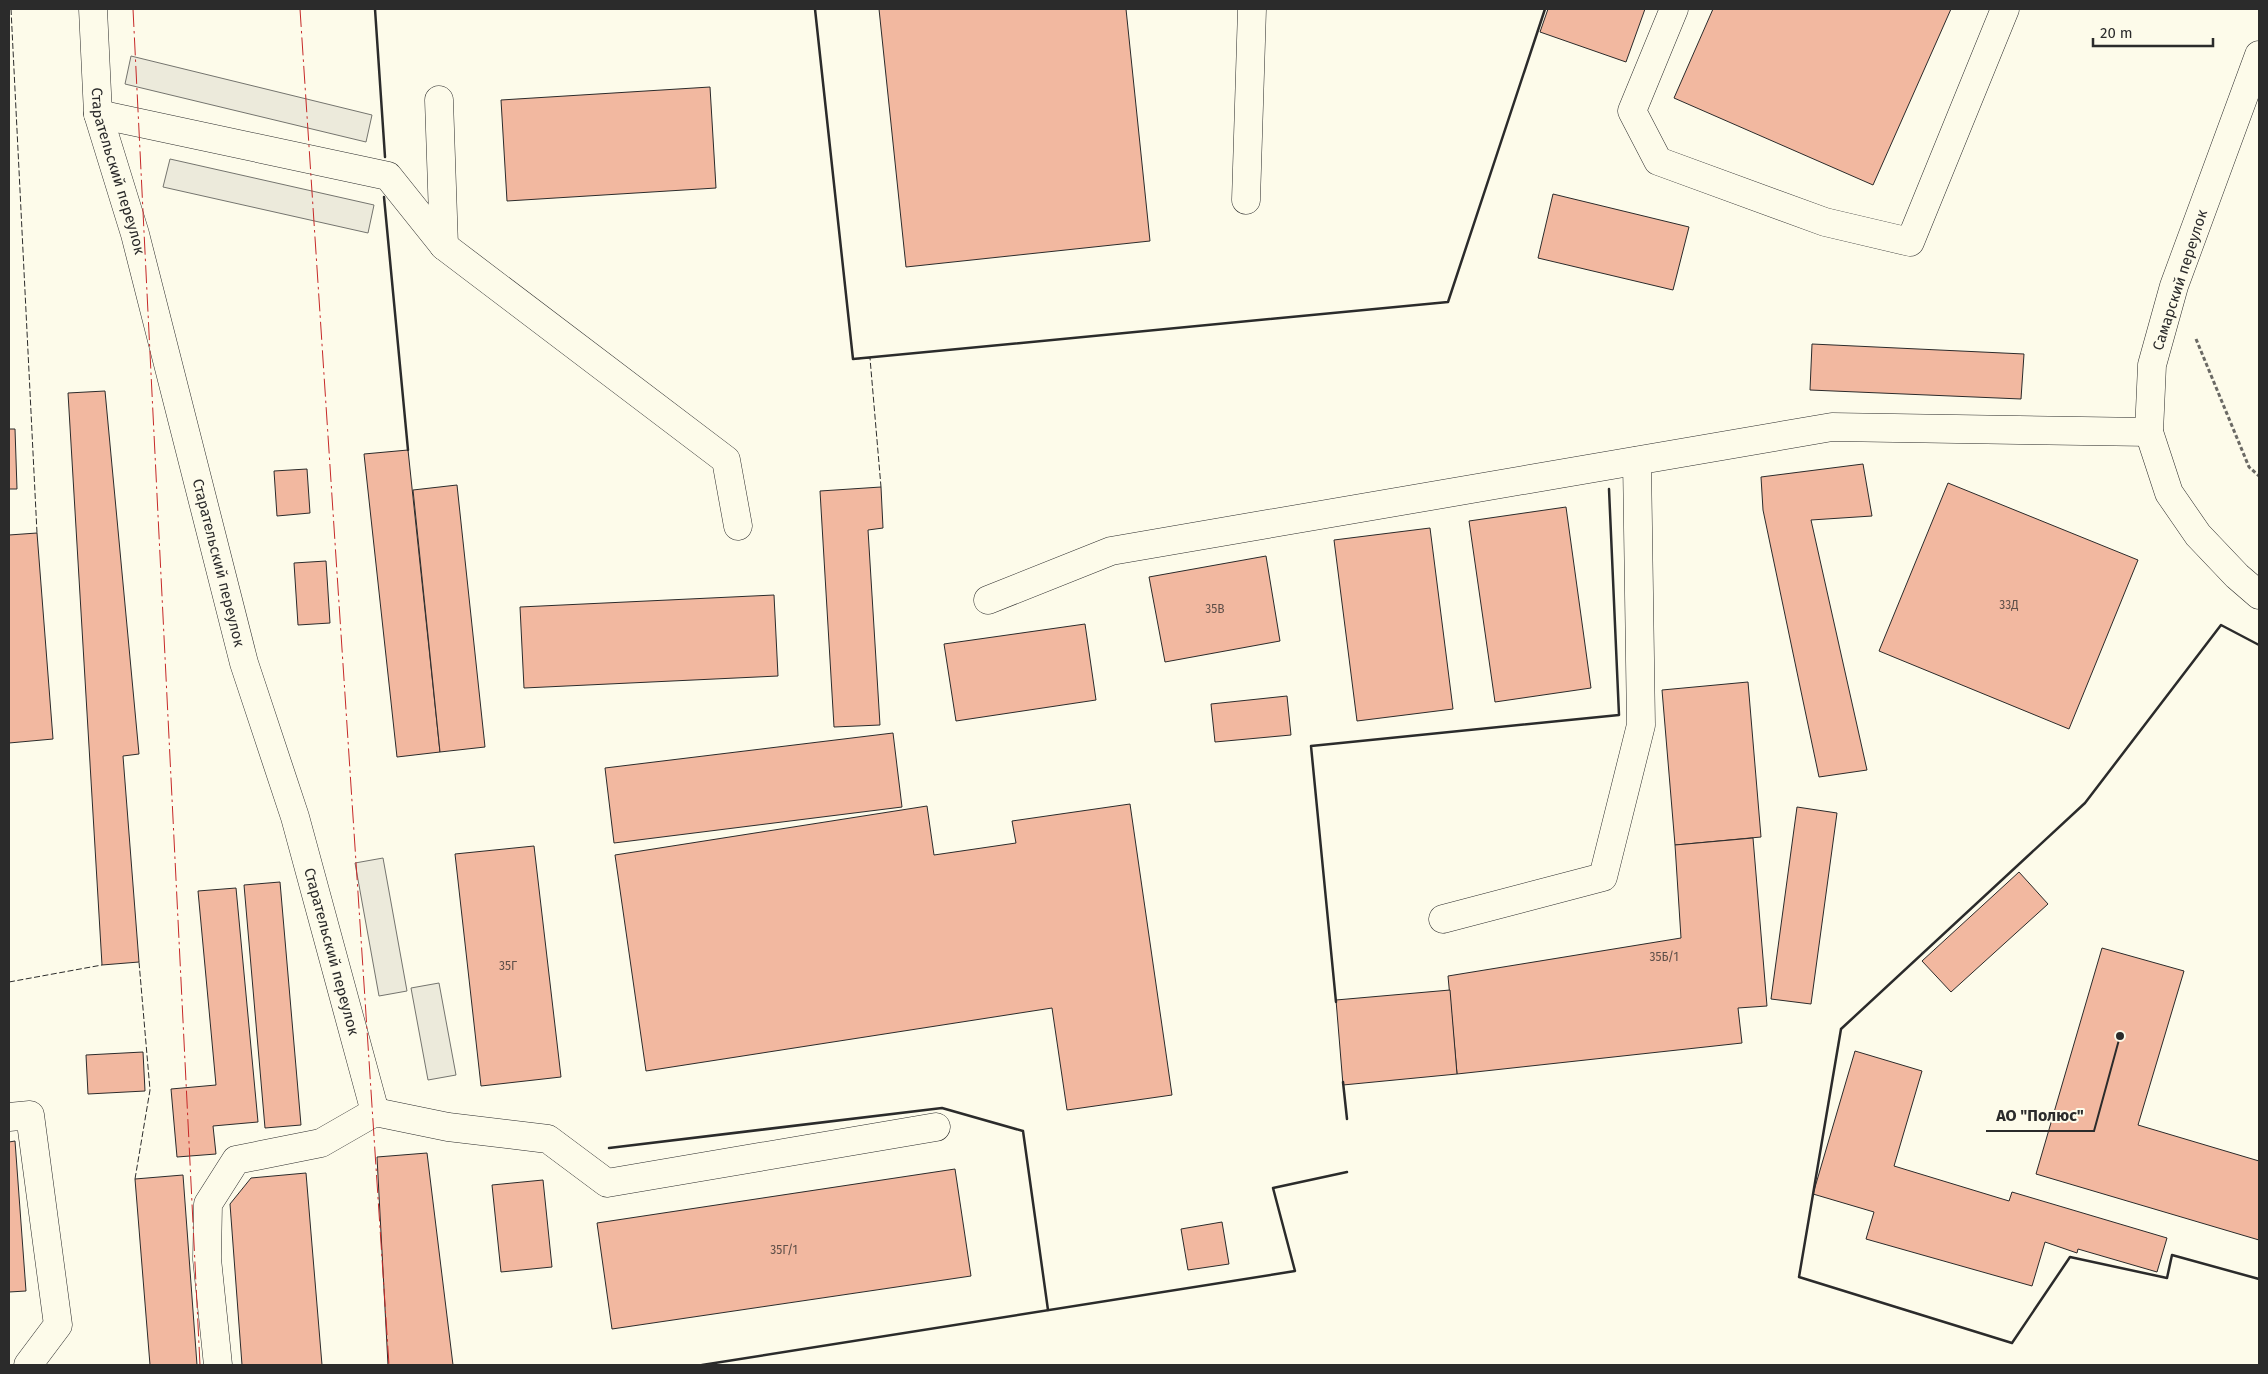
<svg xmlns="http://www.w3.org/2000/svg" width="2268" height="1374" font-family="'Fira Sans',sans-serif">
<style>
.parking{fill:#eceadb;stroke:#74746e}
.building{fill:#f2b8a0;stroke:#2b2b2b}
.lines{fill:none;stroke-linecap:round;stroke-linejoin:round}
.minor-casing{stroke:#2b2b2b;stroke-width:29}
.path{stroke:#6a6964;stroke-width:3;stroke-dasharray:4 2.5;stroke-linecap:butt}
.minor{stroke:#fdfbea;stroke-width:28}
.fence{stroke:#2b2b2b;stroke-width:1;stroke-dasharray:6 2.5;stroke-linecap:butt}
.wall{stroke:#2b2b2b;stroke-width:2.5}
.power{stroke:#c62828;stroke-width:1;stroke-dasharray:18 4 2.5 4;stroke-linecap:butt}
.labels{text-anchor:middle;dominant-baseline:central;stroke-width:4;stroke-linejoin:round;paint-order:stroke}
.number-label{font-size:12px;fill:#5d4e48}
.street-label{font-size:15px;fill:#2b2b2b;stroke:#fdfbea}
.leader{fill:none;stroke:#2b2b2b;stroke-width:2}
.callout-dot{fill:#2b2b2b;stroke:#fdfbea;stroke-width:2}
.callout-label{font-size:16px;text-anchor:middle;font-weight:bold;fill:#2b2b2b;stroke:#fdfbea;stroke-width:4;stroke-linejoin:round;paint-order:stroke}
</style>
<rect width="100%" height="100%" fill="#fdfbea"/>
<g class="parking">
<polygon points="131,56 372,115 366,142 125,84"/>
<polygon points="170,159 374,205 368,233 163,187"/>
<polygon points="383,858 407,991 379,996 355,863"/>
<polygon points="439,983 456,1075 428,1080 411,988"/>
</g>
<g class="building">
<polygon points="879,9 1126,9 1150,241 906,267"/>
<polygon points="1548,9 1645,9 1626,62 1540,32"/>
<polygon points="1713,9 1951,9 1873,185 1674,98"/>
<polygon points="710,87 716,188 507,201 501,100"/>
<polygon points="1553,194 1689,227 1673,290 1538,258"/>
<polygon points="1812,344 2024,354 2021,399 1810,390"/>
<polygon points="105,391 139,754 123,756 139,962 102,965 68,393"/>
<polygon points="9,429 15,429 17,489 9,489"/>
<polygon points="408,450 440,752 397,757 364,454"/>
<polygon points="1863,464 1872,516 1811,520 1867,770 1819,777 1763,510 1761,477"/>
<polygon points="307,469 310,513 277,516 274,471"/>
<polygon points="1948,483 2138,560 2069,729 1879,651"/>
<polygon points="457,485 485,747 440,752 413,490"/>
<polygon points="881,487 883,528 868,530 880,725 834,727 820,491"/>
<polygon points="1566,507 1591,688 1495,702 1469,521"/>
<polygon points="1430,528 1453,709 1357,721 1334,540"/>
<polygon points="37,533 53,739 9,743 9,535"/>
<polygon points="1266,556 1280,641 1165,662 1149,577"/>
<polygon points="326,561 330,623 298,625 294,563"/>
<polygon points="774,595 778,676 524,688 520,607"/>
<polygon points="1085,624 1096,700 956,721 944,644"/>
<polygon points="1748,682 1761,837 1675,845 1662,690"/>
<polygon points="1287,696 1291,735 1215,742 1211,704"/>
<polygon points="893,733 902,807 614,843 605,768"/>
<polygon points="1130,804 1172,1095 1067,1110 1052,1008 646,1071 615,855 927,806 934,855 1016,843 1012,821"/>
<polygon points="1797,807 1837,813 1811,1004 1771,999"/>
<polygon points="1753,838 1767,1006 1738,1008 1742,1043 1457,1074 1448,976 1681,938 1675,845"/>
<polygon points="534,846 561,1077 481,1086 455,854"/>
<polygon points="2019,872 2048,904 1951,992 1922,961"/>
<polygon points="280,882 301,1125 265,1128 244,885"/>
<polygon points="236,888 258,1122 213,1126 216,1154 177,1157 171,1089 216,1085 198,891"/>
<polygon points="2102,948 2184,971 2138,1125 2259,1161 2259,1240 2036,1174"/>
<polygon points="1450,990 1457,1074 1343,1085 1336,1000"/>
<polygon points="1855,1051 1922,1071 1894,1166 2009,1201 2012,1192 2167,1238 2157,1272 2078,1249 2077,1253 2045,1242 2032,1286 1866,1239 1874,1212 1813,1194"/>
<polygon points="143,1052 145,1091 88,1094 86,1055"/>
<polygon points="15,1141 26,1291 9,1292 9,1142"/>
<polygon points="427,1153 453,1365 388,1365 377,1157"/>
<polygon points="955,1169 971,1276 612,1329 597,1223"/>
<polygon points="306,1173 322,1365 242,1365 230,1204 251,1178"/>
<polygon points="183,1175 197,1365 150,1365 135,1179"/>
<polygon points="543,1180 552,1267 501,1272 492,1185"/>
<polygon points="1222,1222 1229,1264 1188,1270 1181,1229"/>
</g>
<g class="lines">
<g class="minor-casing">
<g id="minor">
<path id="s1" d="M93 9 98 114 135 234 244 663 295 817 375 1112"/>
<polyline points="1674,9 1632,111 1658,161 1825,222 1910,242 2005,9"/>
<polyline points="2259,55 2174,286 2152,365 2149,432 2169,493 2198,535 2237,576 2259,595"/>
<polyline points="439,100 444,246"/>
<polyline points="98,114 388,176 444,246 726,460 738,526"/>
<polyline points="1246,200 1252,9"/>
<polyline points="988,600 1111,551 1832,427 2149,432"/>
<polyline points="1443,919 1603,877 1641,725 1637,461"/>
<polyline points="9,1117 30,1115 58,1325 28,1365"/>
<polyline points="218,1365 207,1259 208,1204 236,1160 321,1143 375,1112 448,1127 548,1139 607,1183 936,1127"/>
</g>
</g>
<polyline class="path" points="2196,339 2249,467 2259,476"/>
<use href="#minor" class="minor"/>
<g class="fence">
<polyline points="11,9 37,533"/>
<polyline points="815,9 853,359 870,358 881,487"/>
<polyline points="9,982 102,965"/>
<polyline points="135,1179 150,1090 139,962"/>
</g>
<g class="wall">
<polyline points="375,9 385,157"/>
<polyline points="815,9 853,359 1448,302 1545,9"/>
<polyline points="384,197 408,450"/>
<polyline points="2259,645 2221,625 2085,803 1841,1029 1799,1277 2012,1343 2070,1257 2167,1278 2172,1255 2259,1279"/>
<polyline points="1336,1002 1311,746 1619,715 1609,489"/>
<polyline points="1343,1082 1347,1119"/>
<polyline points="609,1148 942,1108 1023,1131 1048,1310"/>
<polyline points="702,1365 1295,1271 1273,1188 1347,1172"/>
</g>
<g class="power">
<polyline points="133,9 200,1365"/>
<polyline points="300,9 389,1365"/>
</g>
</g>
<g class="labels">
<g class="number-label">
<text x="2009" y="605">33Д</text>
<text x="1215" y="609">35В</text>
<text x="1664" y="957">35Б/1</text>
<text x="508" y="966">35Г</text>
<text x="784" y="1250">35Г/1</text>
</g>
<g class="street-label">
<text stroke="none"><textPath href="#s1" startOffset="165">Старательский переулок</textPath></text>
<text transform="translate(2180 280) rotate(-72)">Самарский переулок</text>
<text stroke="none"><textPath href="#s1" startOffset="570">Старательский переулок</textPath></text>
<text stroke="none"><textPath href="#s1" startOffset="975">Старательский переулок</textPath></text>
</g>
</g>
<path class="leader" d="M2120 1036L2094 1131H1986"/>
<circle class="callout-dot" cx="2120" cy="1036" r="5"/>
<g class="callout-label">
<text x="2040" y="1121">АО "Полюс"</text>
</g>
<rect width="2268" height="1374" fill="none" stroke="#2b2b2b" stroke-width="20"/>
<path d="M2093 38v8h120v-8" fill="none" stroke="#2b2b2b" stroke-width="2.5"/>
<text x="2100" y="38" font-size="15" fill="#2b2b2b" stroke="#fdfbea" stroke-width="4" paint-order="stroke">20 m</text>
</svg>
